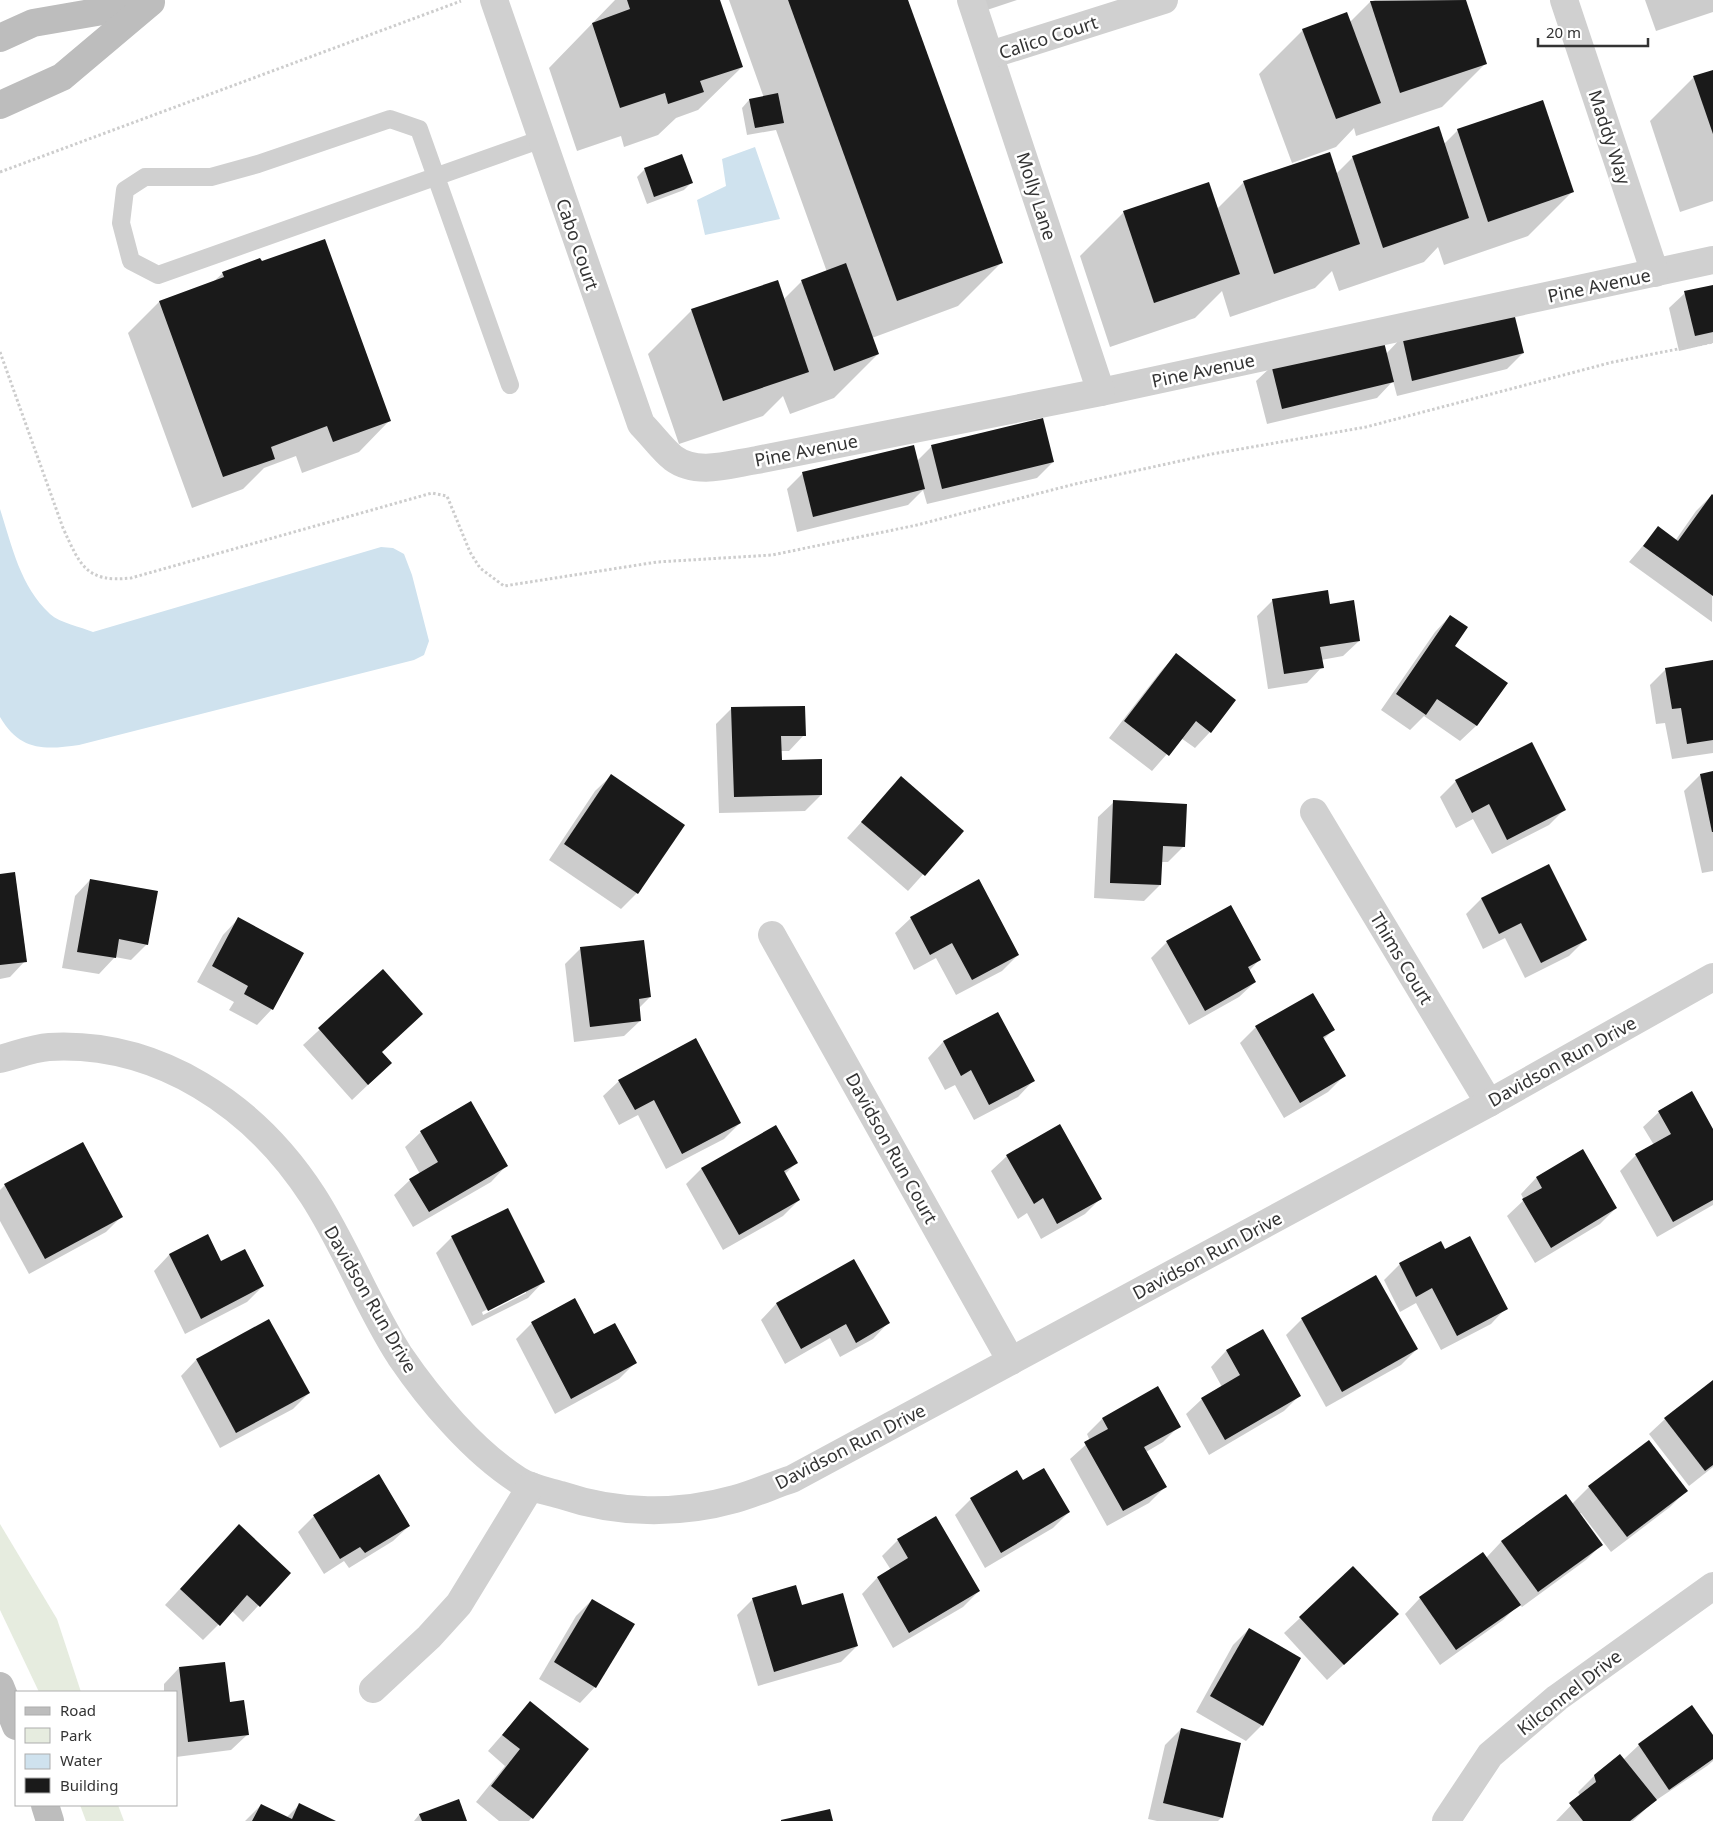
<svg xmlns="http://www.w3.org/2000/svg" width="1713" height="1821" font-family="'Noto Sans',sans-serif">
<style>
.green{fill:#e6ecdf}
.water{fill:#cfe2ee}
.shadow{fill:#0003;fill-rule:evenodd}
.building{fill:#1a1a1a}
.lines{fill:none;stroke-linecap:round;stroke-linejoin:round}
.path{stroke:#cdcdcd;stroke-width:3;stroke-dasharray:2.5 2.5;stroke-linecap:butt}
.service{stroke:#d0d0d0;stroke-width:18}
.minor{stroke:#d0d0d0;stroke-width:28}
.secondary{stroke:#bdbdbd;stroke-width:28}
.labels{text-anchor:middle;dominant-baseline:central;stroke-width:5;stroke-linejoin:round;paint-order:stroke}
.street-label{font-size:18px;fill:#333;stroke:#fff}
</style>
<rect width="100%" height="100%" fill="#fff"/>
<g class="green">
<polygon points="0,1524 57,1619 81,1692 39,1692 0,1610"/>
<polygon points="80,1805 118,1805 124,1821 86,1821"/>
</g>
<g class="water">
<polygon points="755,147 780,219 705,235 697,200 726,186 722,159"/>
<path d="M0 509C12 546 20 586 50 614 60 623 81 627 93 632L381 547 393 548 404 554 412 575 429 641 424 655 414 660 79 745C44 750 20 751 0 717Z"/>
</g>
<g class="shadow">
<polygon points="615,0 719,0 742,67 698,110 676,118 658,135 624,147 621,136 577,151 549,68"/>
<polygon points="729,0 907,0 1002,262 958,306 872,338 878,354 834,398 790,414 783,396 763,416 679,444 648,354 692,310 783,300 802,281 827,272 776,130 747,135 742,108 749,100 764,98"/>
<polygon points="980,0 1017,0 984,11"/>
<polygon points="1375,0 1465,0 1486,63 1442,107 1356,136 1354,128 1336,147 1292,163 1259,74 1303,30 1350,22 1370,2"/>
<polygon points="1645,0 1713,0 1713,12 1656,31"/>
<polygon points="1713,71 1713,201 1680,212 1650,121 1694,77"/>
<polygon points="1458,130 1572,192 1528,236 1444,265 1438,247 1424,262 1339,291 1332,271 1315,288 1230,317 1222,291 1195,318 1110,347 1080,256 1124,212 1217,209 1244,182 1336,174 1353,157 1443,145"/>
<polygon points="681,156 691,183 684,190 647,204 637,177 644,170"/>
<polygon points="223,273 390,420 359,452 302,473 296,456 264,468 243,489 192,508 128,333 159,302 213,282"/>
<polygon points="1713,286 1713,343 1679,351 1669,308 1685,293"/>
<polygon points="1402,337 1523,353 1507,369 1397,396 1393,381 1377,398 1267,424 1256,381 1272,366 1386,354"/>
<polygon points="932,446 1053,462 1037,478 927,504 923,490 908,505 797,532 787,489 803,473 917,461"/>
<polygon points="1712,495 1713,496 1712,622 1629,562 1658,528 1675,541 1696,511"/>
<polygon points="1273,600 1329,606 1359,641 1343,656 1321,660 1322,667 1307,683 1268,689 1257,616"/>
<polygon points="1450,616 1453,646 1506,683 1476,726 1460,741 1424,716 1410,730 1381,710 1435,632"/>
<polygon points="1176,655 1210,732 1195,748 1181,738 1152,771 1109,738 1161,671"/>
<polygon points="1713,661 1713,753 1672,759 1665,723 1656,724 1650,685 1666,669"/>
<polygon points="732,708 804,735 789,751 781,751 781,762 821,795 805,811 719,813 716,724"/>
<polygon points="1713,773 1713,871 1702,873 1684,791 1700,775"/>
<polygon points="611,776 683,825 637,893 621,909 549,860 595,791"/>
<polygon points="901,778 962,831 908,891 847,838"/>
<polygon points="1456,781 1565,809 1549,825 1492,854 1473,819 1456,828 1440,797"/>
<polygon points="1114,802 1184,846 1168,862 1161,862 1160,885 1144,901 1094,898 1098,817"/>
<polygon points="0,876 25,961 10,977 0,979"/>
<polygon points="90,880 147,944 131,960 115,957 99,974 62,968 75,896"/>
<polygon points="1481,899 1585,940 1569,956 1525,978 1505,938 1483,949 1466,914"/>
<polygon points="911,918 1018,955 1002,971 956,995 936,958 914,970 895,933"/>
<polygon points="238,919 272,1009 257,1025 229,1010 234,1002 197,982 223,935"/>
<polygon points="1167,942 1260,959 1249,971 1255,982 1239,997 1189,1025 1151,958"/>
<polygon points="581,948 650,997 639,1008 640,1021 624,1036 574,1042 565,964"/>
<polygon points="383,971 381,1052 391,1063 352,1100 303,1045"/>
<polygon points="997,1014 1033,1081 1018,1097 974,1120 955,1085 945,1090 928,1058 943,1042"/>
<polygon points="1256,1027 1333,1030 1323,1040 1344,1076 1328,1092 1284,1118 1240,1043"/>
<polygon points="619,1081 740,1123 724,1139 666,1169 638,1115 619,1125 603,1096"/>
<polygon points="1659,1112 1713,1131 1713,1205 1657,1237 1620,1171 1636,1155 1654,1145 1643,1127"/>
<polygon points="421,1132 506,1166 491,1182 413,1227 394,1195 410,1180 420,1174 405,1147"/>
<polygon points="1582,1150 1616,1208 1600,1224 1535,1263 1507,1216 1524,1200 1521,1194 1536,1178"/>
<polygon points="1007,1156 1101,1198 1085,1214 1041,1239 1027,1213 1018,1219 991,1171"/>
<polygon points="796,1163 784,1175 799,1200 783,1216 723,1250 686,1184 701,1169"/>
<polygon points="5,1185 121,1217 106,1232 29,1274 0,1221 0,1190"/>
<polygon points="207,1236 221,1263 263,1286 247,1302 185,1334 154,1271 169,1255"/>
<path d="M452 1237 543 1282 528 1298 472 1326 436 1253ZM526 1290V1293L483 1315 482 1312Z"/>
<polygon points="1444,1251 1506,1308 1491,1324 1441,1350 1416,1303 1400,1312 1384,1280 1400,1264"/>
<polygon points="853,1261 888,1323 873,1339 840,1357 830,1338 785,1364 761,1320 776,1304"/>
<polygon points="1376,1277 1417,1349 1401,1365 1326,1407 1286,1335 1302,1319"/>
<polygon points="532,1323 594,1336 635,1363 619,1379 555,1414 516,1339"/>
<polygon points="1262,1330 1300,1395 1284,1411 1209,1455 1186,1414 1202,1399 1222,1387 1211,1367 1226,1351"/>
<polygon points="196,1360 309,1393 293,1409 220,1448 181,1376"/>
<polygon points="1713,1382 1713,1467 1689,1486 1649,1434 1665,1419"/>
<polygon points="1102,1419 1179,1426 1163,1442 1146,1452 1165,1487 1149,1503 1107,1526 1070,1459 1090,1441 1087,1434"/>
<polygon points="1017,1472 1023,1482 1069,1512 1053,1528 985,1568 955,1515 971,1499"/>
<polygon points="1589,1487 1686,1491 1670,1507 1611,1552 1581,1513 1579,1514 1601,1545 1586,1560 1522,1607 1519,1604 1503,1620 1440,1665 1405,1614 1420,1598 1486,1558 1501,1542 1566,1496 1572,1504"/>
<polygon points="314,1516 409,1526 393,1541 349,1568 344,1561 324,1574 298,1532"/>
<polygon points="898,1540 979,1591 963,1607 893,1648 862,1594 877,1578 891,1570 882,1556"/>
<polygon points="223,1542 289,1573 243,1622 232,1611 203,1640 165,1605"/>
<polygon points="753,1599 801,1607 857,1646 841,1662 758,1686 737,1615"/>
<polygon points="592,1600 595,1687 580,1703 539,1679 576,1616"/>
<polygon points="1300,1618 1381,1630 1327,1680 1284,1633"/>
<polygon points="1249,1629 1262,1725 1246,1741 1196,1712 1233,1645"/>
<polygon points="179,1668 247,1735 231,1750 176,1757 176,1692 164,1692 164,1684"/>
<polygon points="530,1703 587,1750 529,1821 499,1821 476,1802 505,1766 488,1751"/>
<polygon points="1692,1707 1713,1737 1713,1761 1707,1766 1652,1803 1633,1821 1556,1821 1580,1796 1578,1792 1594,1776 1623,1760 1639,1745"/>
<polygon points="1181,1729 1222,1817 1218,1821 1157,1821 1148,1819 1165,1745"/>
<polygon points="458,1800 466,1821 414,1821 419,1815"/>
<polygon points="261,1805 286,1818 299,1805 333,1821 245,1821"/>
</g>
<g class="building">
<polygon points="627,0 720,0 743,67 700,81 704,92 668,104 665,93 620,108 592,23 630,9"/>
<polygon points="788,0 908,0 1003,263 897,301"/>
<polygon points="1466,0 1487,64 1400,93 1370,1"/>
<polygon points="1347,12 1381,103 1336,119 1302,29"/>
<polygon points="1713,70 1713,134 1693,76"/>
<polygon points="778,93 784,123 755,128 749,99"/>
<polygon points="1543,100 1574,192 1488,222 1457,129"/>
<polygon points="1439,126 1469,218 1383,248 1352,156"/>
<polygon points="1330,152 1360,244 1274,274 1243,181"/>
<polygon points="682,154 693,183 654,197 644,168"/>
<polygon points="1209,182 1240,274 1154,303 1123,211"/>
<polygon points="325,239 391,421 333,442 327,426 271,447 275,459 223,477 159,301 224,277 222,272 260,258 262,261"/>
<polygon points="846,263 879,354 834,371 801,280"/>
<polygon points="778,280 809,372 723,401 691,309"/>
<polygon points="1713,285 1713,332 1695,336 1684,291"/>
<polygon points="1513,309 1524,353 1412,381 1402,336"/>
<polygon points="1383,338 1394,382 1282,409 1271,364"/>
<polygon points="1043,418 1054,462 942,489 931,445"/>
<polygon points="914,445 925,489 813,517 802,472"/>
<polygon points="1712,494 1713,495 1713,596 1643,546 1658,526 1678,541"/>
<polygon points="1328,590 1330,604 1354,600 1360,641 1320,647 1324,668 1284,674 1272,599"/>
<polygon points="1450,615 1468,627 1455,646 1508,683 1477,726 1437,699 1426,715 1396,694"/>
<polygon points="1176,653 1236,700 1211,733 1196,721 1169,756 1124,721"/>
<polygon points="1713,660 1713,740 1687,744 1681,708 1672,709 1665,668"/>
<polygon points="805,706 806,736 781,736 782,760 822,759 822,795 734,797 731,707"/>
<polygon points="1532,742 1566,810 1507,840 1489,804 1472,813 1455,780"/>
<polygon points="1713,771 1713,832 1712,832 1700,774"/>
<polygon points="611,774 685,825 638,894 564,844"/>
<polygon points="901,776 964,831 925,876 861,822"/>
<polygon points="1113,800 1187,804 1185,847 1163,846 1161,885 1110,883"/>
<polygon points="1549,864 1587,940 1541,963 1521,923 1499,934 1481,898"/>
<polygon points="15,872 27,962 0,965 0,874"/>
<polygon points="90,879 158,891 148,945 119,939 116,958 77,952"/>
<polygon points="979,879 1019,955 972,980 952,943 930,955 910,917"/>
<polygon points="1231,905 1261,960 1248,967 1256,982 1205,1011 1166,941"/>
<polygon points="238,917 304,953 273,1010 244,994 248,986 212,966"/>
<polygon points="644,940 651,997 639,999 641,1021 590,1027 580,947"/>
<polygon points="383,969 423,1014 382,1052 392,1063 368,1085 318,1028"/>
<polygon points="1313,993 1335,1030 1323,1037 1346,1076 1300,1103 1255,1026"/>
<polygon points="998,1012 1035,1081 989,1105 971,1070 961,1076 943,1041"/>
<polygon points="696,1038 741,1123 682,1154 654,1100 635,1110 618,1080"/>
<polygon points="1692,1091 1713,1129 1713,1200 1673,1222 1635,1154 1671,1134 1658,1111"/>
<polygon points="471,1101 508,1166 429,1212 409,1179 438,1162 420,1131"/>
<polygon points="1060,1124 1102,1199 1057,1224 1043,1198 1034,1204 1006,1155"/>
<polygon points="776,1125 798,1163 784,1171 800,1200 739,1235 701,1168"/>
<polygon points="83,1142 123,1217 45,1259 4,1184"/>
<polygon points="1583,1149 1617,1208 1551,1248 1522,1199 1542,1188 1536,1177"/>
<polygon points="508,1208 545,1282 488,1311 451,1236"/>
<polygon points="208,1234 221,1261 245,1249 264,1286 201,1319 169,1254"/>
<polygon points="1470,1236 1508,1309 1457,1336 1432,1288 1416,1297 1399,1263 1441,1241 1445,1249"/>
<polygon points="854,1259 890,1323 856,1343 846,1324 801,1349 776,1303"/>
<polygon points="1376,1275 1418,1349 1342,1392 1301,1318"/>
<polygon points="575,1298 594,1334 615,1323 637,1363 571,1399 531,1322"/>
<polygon points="269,1319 310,1393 236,1433 196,1359"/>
<polygon points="1263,1329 1301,1396 1225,1440 1201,1398 1240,1375 1226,1350"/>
<polygon points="1713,1380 1713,1465 1705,1471 1664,1418"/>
<polygon points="1158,1386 1181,1427 1144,1447 1167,1487 1123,1511 1084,1442 1108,1429 1102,1418"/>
<polygon points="1649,1440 1688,1491 1627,1537 1588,1486"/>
<polygon points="1044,1468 1070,1512 1001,1553 970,1498 1017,1470 1023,1480"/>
<polygon points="379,1474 410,1526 365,1553 360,1547 340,1559 313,1515"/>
<polygon points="1566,1494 1603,1545 1538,1592 1501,1541"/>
<polygon points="936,1516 980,1591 909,1633 877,1577 908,1558 897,1539"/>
<polygon points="239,1524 291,1573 260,1607 247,1595 220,1626 180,1589"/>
<polygon points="1483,1552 1521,1605 1456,1650 1419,1597"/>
<polygon points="1353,1566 1399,1614 1344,1665 1299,1617"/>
<polygon points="796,1585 802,1605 843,1593 858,1646 774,1672 752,1598"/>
<polygon points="592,1599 635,1624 596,1688 554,1662"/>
<polygon points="1249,1628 1301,1658 1263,1726 1210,1696"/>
<polygon points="225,1662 230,1702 244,1700 249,1735 188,1742 179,1667"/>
<polygon points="530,1701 589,1749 533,1819 491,1786 520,1749 502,1735"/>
<polygon points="1692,1705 1713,1735 1713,1759 1669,1790 1638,1744"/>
<polygon points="1181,1728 1241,1743 1223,1818 1163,1803"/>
<polygon points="1620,1754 1657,1800 1630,1821 1583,1821 1569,1803 1596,1782 1594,1775"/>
<polygon points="459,1799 467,1821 422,1821 419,1814"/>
<polygon points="299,1803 336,1821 252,1821 261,1804 292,1819"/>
<polygon points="830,1809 833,1821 781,1821 781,1820"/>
</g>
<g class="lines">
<g class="path">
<polyline points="0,172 461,1"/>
<path d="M0 352 63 528C80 565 86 583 131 578L432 493 447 496 470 552 480 568 504 586 657 562 772 555 917 525 1075 484 1212 454 1366 427 1613 362 1713 342"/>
</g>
<polyline class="service" points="510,385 419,129 390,119 258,164 211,177 145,177 125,190 121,223 131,261 158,275 542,139"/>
<g class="minor">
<path d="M494 0 641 424C652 435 662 449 673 458 697 476 731 464 757 460L1101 392 1713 260"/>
<polyline points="971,0 1101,392"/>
<polyline points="1564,0 1655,273"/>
<polyline points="990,55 1164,0"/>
<polyline points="1314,812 1489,1103"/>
<polyline points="772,935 1011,1361"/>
<path d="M0 1059C16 1055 33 1048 49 1047 159 1041 255 1106 313 1196 346 1247 367 1305 400 1356 430 1400 473 1451 518 1480 530 1488 547 1491 561 1495 617 1514 678 1515 735 1499 754 1494 773 1485 792 1479L1489 1103 1713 977"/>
<polyline points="373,1689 429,1637 459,1604 531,1486"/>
<polyline points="1446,1821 1490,1755 1557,1698 1713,1586"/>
</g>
<g class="secondary">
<polyline points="0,38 33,23 149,3"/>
<polyline points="0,105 62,77 151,2"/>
<polyline points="0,1686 16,1726"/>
<polyline points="45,1805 50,1821"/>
</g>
</g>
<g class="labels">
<g class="street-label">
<text transform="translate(1048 37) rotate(-18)">Calico Court</text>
<text transform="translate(1610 137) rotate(72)">Maddy Way</text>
<text transform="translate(1037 196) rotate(72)">Molly Lane</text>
<text transform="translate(578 244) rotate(71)">Cabo Court</text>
<text transform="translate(1599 285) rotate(-12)">Pine Avenue</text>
<text transform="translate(1203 370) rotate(-12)">Pine Avenue</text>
<text transform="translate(806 450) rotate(-11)">Pine Avenue</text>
<text transform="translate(1402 958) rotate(59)">Thims Court</text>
<text transform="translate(1562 1061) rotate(-29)">Davidson Run Drive</text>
<text transform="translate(892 1148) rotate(61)">Davidson Run Court</text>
<text transform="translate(1207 1255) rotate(-28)">Davidson Run Drive</text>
<text transform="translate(371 1299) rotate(60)">Davidson Run Drive</text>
<text transform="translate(850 1446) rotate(-27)">Davidson Run Drive</text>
<text transform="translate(1569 1692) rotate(-38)">Kilconnel Drive</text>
</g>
</g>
<rect x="15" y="1691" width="162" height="115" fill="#ffffff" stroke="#adadad"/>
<rect x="25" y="1707" width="25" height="8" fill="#bdbdbd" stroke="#adadad"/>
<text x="60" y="1716" font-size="15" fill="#333333">Road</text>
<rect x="25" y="1728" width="25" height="15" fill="#e6ecdf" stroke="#adadad"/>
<text x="60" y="1741" font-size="15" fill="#333333">Park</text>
<rect x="25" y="1754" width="25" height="15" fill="#cfe2ee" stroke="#adadad"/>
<text x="60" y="1766" font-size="15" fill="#333333">Water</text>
<rect x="25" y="1778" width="25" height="15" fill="#1a1a1a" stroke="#adadad"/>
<text x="60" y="1791" font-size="15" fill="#333333">Building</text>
<path d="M1538 38v8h110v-8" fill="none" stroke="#333333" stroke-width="2.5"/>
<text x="1546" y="38" font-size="15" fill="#333333" stroke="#ffffff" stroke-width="4" paint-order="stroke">20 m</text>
</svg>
